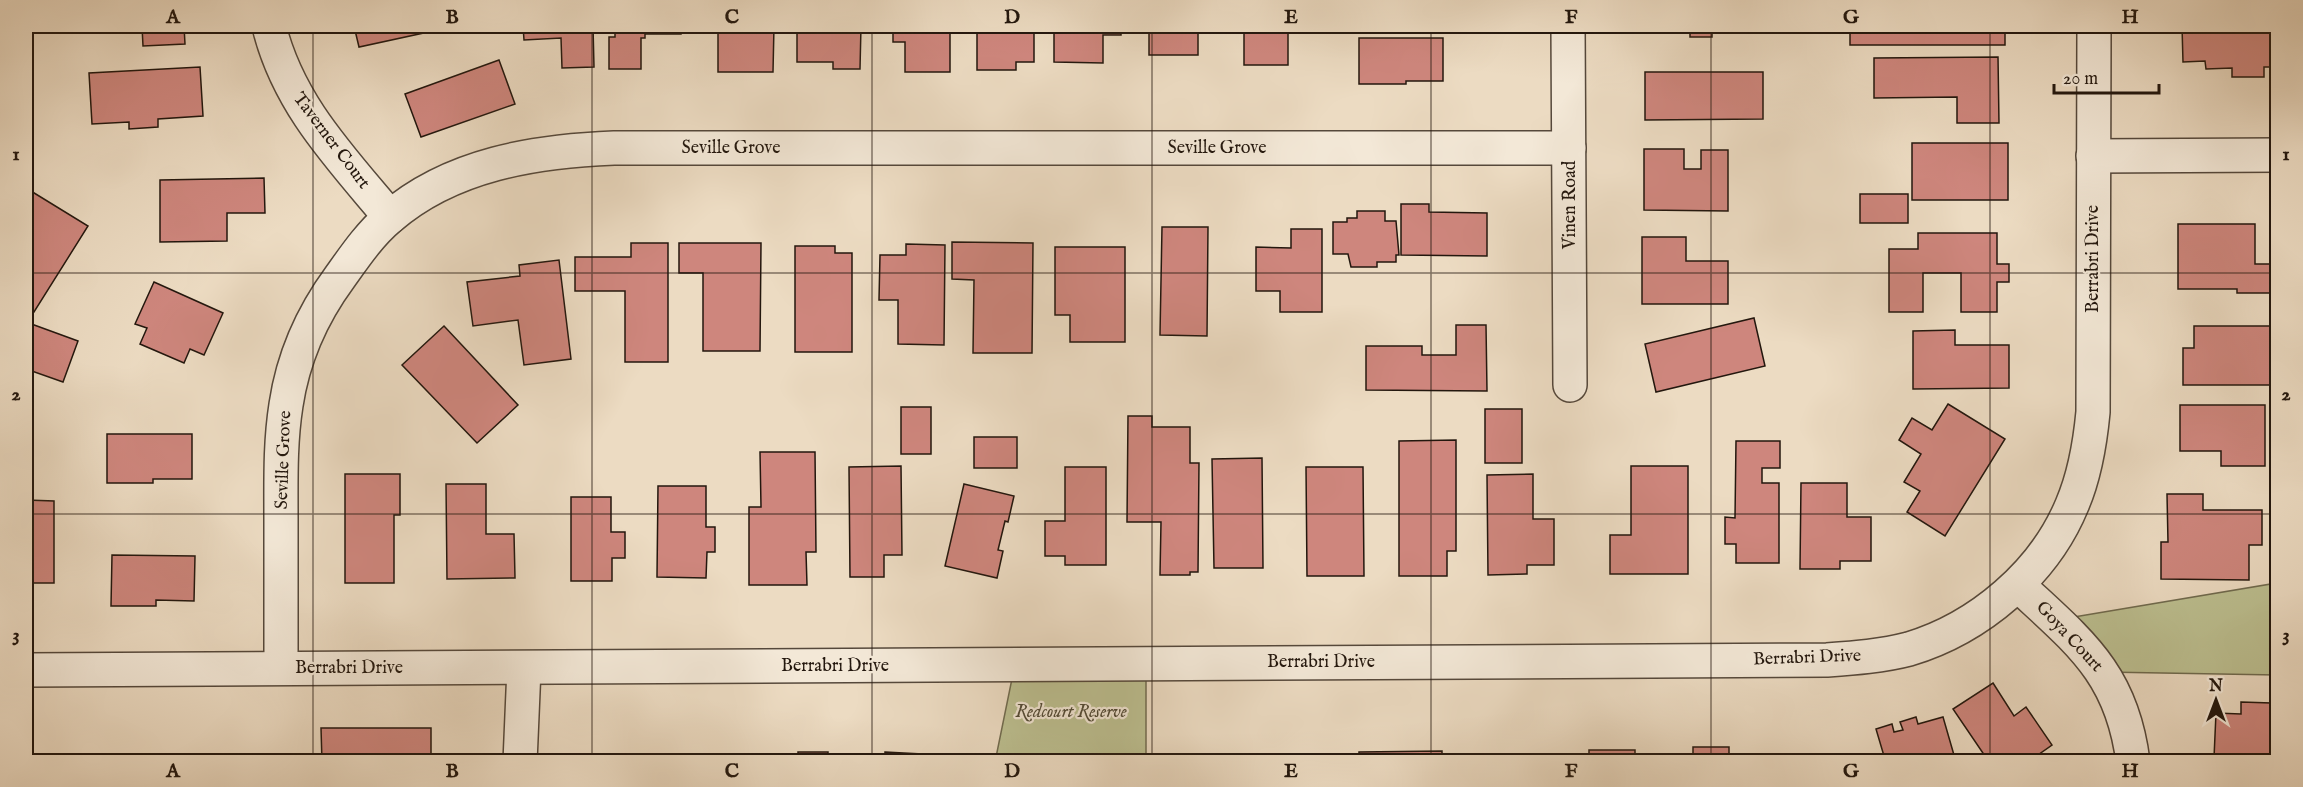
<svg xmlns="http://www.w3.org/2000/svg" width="2303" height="787" font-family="'IM FELL English',serif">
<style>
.green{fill:#bcbf90;stroke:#706b4f;stroke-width:1.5}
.building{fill:#ce867d;stroke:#23170e;stroke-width:1.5}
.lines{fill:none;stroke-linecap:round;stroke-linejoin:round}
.street-casing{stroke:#55483b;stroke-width:36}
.street{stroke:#f3e8d7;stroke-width:33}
.grid{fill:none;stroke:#23170e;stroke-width:1.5;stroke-opacity:0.55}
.labels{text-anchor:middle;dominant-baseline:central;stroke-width:4.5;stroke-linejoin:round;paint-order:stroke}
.street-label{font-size:18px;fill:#23170e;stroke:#f3e8d7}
.park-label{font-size:18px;font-style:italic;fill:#514935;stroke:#f3e8d7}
.neatline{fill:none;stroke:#23170e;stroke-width:2}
.grid-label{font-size:20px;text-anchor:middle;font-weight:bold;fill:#23170e}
</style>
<rect width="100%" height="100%" fill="#ecdbc2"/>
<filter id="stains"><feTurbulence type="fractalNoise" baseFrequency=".00333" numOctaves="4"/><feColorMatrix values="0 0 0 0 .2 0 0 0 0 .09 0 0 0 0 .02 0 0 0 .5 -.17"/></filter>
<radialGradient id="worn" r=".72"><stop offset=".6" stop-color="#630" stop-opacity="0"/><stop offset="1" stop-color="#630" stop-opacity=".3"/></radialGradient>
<g class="green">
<polygon points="2277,583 2277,675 2104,672 2056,620"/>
<polygon points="1146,663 1146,761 995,762 1015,664"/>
</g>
<g class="building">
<polygon points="142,26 184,26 185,44 143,46"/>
<polygon points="354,26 456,26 359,47"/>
<polygon points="523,26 593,26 594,67 562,68 561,38 524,40"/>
<polygon points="615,26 681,26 681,34 645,34 645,38 641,38 641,69 609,69 609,37 615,37"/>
<polygon points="718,26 774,26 773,72 718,72"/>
<polygon points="797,26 861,26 860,69 833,69 833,62 797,62"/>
<polygon points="893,26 950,26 950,72 905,72 905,42 893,42"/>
<polygon points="977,26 1034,26 1034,62 1016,62 1016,70 977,70"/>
<polygon points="1054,26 1121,26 1121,35 1103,35 1103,63 1054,62"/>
<rect x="1149" y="26" width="49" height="29"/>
<rect x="1244" y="26" width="44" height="39"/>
<rect x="1690" y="26" width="22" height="11"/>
<rect x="1850" y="26" width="155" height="19"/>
<polygon points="2182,26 2275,26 2275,32 2278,32 2278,67 2264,67 2264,77 2232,77 2232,68 2206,69 2205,61 2183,62"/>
<polygon points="1359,38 1443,38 1443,81 1406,81 1406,84 1359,84"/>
<polygon points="1998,57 1999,123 1957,123 1957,97 1874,98 1874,58"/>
<polygon points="499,60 515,104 421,137 405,94"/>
<polygon points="200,67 203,116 158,119 158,127 129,129 129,122 92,124 89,73"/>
<polygon points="1645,72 1763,72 1763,119 1645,120"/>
<rect x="1912" y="143" width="96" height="57"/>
<polygon points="1644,149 1684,149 1684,169 1701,169 1701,150 1728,150 1728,211 1644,210"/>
<polygon points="264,178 265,213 227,213 227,241 160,242 160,180"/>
<polygon points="26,188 88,226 34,312 26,307"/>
<rect x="1860" y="194" width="48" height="29"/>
<polygon points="1401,204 1429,204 1429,212 1487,213 1487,256 1401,255"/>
<polygon points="1357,211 1385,211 1385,221 1396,221 1399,255 1396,255 1396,262 1377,262 1377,267 1351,267 1348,254 1333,254 1333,222 1347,222 1347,218 1357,218"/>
<polygon points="2178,224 2255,224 2255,264 2278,264 2278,293 2237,293 2237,289 2178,289"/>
<polygon points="1162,227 1208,227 1207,336 1160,335"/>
<polygon points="1291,229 1322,229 1322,312 1280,312 1280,291 1256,291 1256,247 1291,248"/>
<polygon points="1918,233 1997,233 1997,264 2009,264 2009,282 1997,282 1997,312 1961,312 1961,273 1923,273 1923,312 1889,312 1889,249 1918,249"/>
<polygon points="1642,237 1686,237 1686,261 1728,261 1728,304 1642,304"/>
<polygon points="952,242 1033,243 1032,353 973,353 974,280 952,279"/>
<polygon points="631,243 668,243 668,362 625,362 625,291 575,291 575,257 631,257"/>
<polygon points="679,243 761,243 760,351 703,351 703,273 679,273"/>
<polygon points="906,244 945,245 944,345 898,344 898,300 879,300 880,255 906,255"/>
<polygon points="795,246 835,246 835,253 852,253 852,352 795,352"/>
<polygon points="1055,247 1125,247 1125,342 1070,342 1070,315 1055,315"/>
<polygon points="559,260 571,359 524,365 518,320 473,326 467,282 520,276 519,265"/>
<polygon points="154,282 223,313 204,355 190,349 184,363 140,344 147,328 135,324"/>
<polygon points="1754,318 1765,366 1656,392 1645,344"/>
<polygon points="26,322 78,341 63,382 26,369"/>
<polygon points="1456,325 1486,325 1487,391 1366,390 1366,346 1422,346 1422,355 1456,355"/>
<polygon points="444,326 518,405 477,443 402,365"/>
<polygon points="2194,326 2278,326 2278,385 2183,385 2183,348 2194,348"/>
<polygon points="1955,330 1955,345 2009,345 2009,388 1913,389 1913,331"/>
<polygon points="26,393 33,396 26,416"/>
<polygon points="1948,404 2005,439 1945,536 1907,512 1920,491 1904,482 1921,454 1899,440 1912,418 1932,430"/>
<polygon points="2180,405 2265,405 2265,466 2221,466 2221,451 2180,451"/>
<rect x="901" y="407" width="30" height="47"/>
<rect x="1485" y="409" width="37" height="54"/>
<polygon points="1128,416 1152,416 1152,427 1190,427 1190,463 1199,463 1198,572 1190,572 1190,575 1160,575 1161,522 1127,522"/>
<polygon points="107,434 192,434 192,479 153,479 153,483 107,483"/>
<rect x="974" y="437" width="43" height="31"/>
<polygon points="1456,440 1456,551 1447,551 1447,576 1399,576 1399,441"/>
<polygon points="1736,441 1780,441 1780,468 1762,468 1762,483 1779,483 1779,563 1736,563 1736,544 1725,544 1725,517 1735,518"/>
<polygon points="760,452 815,452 816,552 806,552 807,585 749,585 749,507 761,507"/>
<polygon points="1262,458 1263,568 1214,568 1212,459"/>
<polygon points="901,466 902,555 884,555 884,577 850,577 849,467"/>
<polygon points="1631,466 1688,466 1688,574 1610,574 1610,535 1631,535"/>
<polygon points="1065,467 1106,467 1106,565 1065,565 1065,556 1045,556 1045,521 1065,521"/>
<polygon points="1306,467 1363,467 1364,576 1307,576"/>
<polygon points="345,474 400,474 400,515 394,515 394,583 345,583"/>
<polygon points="1533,474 1533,519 1554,519 1554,565 1527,565 1527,574 1488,575 1487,475"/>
<polygon points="1801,483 1847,483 1847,517 1871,517 1871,561 1840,561 1840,569 1800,569"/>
<polygon points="446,484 486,484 486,534 514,534 515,578 447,579"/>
<polygon points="964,484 1014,496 1008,522 1005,521 998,550 1003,551 997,578 945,566"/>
<polygon points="658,486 706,486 706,527 715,527 715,552 707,552 706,578 657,577"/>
<polygon points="2167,494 2203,494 2203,510 2262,510 2262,545 2249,545 2249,580 2161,579 2161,542 2168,542"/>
<polygon points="571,497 611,497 611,532 625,532 625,558 612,558 612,581 571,581"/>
<polygon points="26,500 54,501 54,583 26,583"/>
<polygon points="112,555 195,556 194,601 156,600 156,606 111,606"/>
<polygon points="1993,683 2014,716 2026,707 2052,745 2028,762 1989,762 1953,709"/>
<polygon points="2241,702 2271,703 2270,716 2278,717 2278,761 2214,758 2216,713 2241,714"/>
<polygon points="1916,717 1918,724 1943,717 1956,762 1891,762 1889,754 1884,756 1876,729 1892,724 1894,732 1903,730 1900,722"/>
<polygon points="321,728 431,728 431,762 322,762"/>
<polygon points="1693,747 1729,747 1729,760 1759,760 1759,762 1693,762"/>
<rect x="1589" y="750" width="46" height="12"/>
<polygon points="1442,751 1442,762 1359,762 1359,752"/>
<polygon points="798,752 828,752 828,762 789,762 798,760"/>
<polygon points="885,752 922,754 922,762 885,762"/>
<rect x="56" y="755" width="35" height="7"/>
<rect x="108" y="755" width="81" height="7"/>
<rect x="675" y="755" width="47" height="7"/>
<rect x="198" y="757" width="37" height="5"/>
</g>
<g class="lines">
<g class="street-casing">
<g id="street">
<path d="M269 26C288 104 340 157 390 217"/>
<polyline points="1568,26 1570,385"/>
<polyline points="2093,156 2278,155"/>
<path d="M2018 585C2079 642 2122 673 2133 762"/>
<path d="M281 668C281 618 281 568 281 518 281 480 280 443 286 405 293 358 312 315 340 277 355 256 370 234 389 218 451 164 536 151 614 148H1569"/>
<path d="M26 670 1827 660C1855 658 1882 656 1909 649 1979 628 2044 573 2072 505 2085 475 2090 444 2093 412L2094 26"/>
<polyline points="520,762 524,668"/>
</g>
</g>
<use href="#street" class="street"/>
</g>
<path class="grid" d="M313 26V762M592 26V762M872 26V762M1152 26V762M1431 26V762M1711 26V762M1990 26V762M26 273H2278M26 514H2278"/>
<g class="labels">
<g class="street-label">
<text transform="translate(331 141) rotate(53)">Taverner Court</text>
<text x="731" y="148">Seville Grove</text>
<text x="1217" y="148">Seville Grove</text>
<text transform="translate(1570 205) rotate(-90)">Vinen Road</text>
<text transform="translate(2093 259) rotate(-90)">Berrabri Drive</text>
<text transform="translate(284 460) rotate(-88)">Seville Grove</text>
<text transform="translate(2069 637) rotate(47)">Goya Court</text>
<text transform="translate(1807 658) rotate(-2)">Berrabri Drive</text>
<text x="1321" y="662">Berrabri Drive</text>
<text x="835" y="666">Berrabri Drive</text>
<text x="349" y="668">Berrabri Drive</text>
</g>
<g class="park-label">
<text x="1071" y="712">Redcourt Reserve</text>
</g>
</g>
<rect width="2303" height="787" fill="none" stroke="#ecdbc2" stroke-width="66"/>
<g transform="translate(2216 700)" stroke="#f3e8d7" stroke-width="4.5" paint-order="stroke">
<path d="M0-4.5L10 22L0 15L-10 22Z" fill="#23170e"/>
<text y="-9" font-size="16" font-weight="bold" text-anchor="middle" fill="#23170e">N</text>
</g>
<path d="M2054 84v9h105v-9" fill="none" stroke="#23170e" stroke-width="3"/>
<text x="2063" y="84" font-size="18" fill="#23170e" stroke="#f3e8d7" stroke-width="4.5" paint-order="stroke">20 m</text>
<rect x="33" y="33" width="2237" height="721" class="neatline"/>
<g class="grid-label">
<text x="173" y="23">A</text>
<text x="452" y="23">B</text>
<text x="732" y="23">C</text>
<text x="1012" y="23">D</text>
<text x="1291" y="23">E</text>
<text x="1571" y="23">F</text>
<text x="1851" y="23">G</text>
<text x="2130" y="23">H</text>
<text x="16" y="160">1</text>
<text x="2286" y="160">1</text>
<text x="16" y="400">2</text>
<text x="2286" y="400">2</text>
<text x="16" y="641">3</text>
<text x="2286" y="641">3</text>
<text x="173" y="777">A</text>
<text x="452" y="777">B</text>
<text x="732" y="777">C</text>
<text x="1012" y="777">D</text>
<text x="1291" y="777">E</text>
<text x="1571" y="777">F</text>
<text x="1851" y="777">G</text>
<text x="2130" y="777">H</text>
</g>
<rect width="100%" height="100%" filter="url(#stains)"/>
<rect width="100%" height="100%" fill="url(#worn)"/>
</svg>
